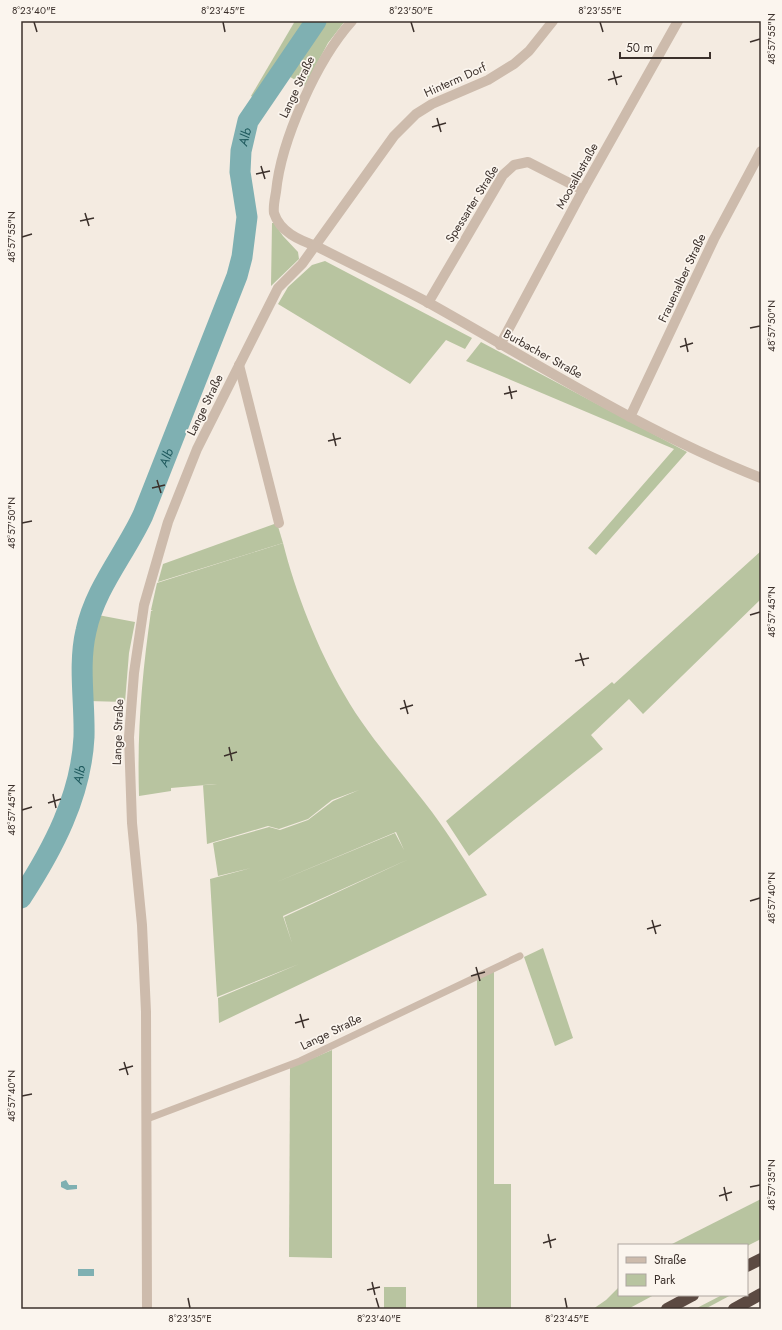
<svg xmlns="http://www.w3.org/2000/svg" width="782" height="1330" font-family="Jost,sans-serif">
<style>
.green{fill:#b8c4a0;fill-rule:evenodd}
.water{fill:#7fb0b2}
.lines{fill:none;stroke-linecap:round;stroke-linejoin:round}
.river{stroke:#7fb0b2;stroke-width:21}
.lane{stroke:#cdbbac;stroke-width:7}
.street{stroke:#cdbbac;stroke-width:10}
.highway{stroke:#5c4a42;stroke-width:12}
.ticks{fill:none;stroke:#3b302b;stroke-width:1.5}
.labels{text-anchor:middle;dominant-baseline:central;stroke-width:3.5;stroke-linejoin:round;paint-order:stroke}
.street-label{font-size:12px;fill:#3b302b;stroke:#fbf5ee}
.water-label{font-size:13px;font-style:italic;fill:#1f5a5e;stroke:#fbf5ee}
.neatline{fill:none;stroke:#3b302b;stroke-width:1.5}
.ticks-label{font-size:10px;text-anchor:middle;fill:#3b302b}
</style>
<rect width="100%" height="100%" fill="#f4ebe1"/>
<g class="green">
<polygon points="295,21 313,21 258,101 251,96"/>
<polygon points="322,21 345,21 328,43 305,86 287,75"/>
<polygon points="272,223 274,223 283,236 298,252 299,259 271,286"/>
<polygon points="325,261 472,338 465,349 446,340 410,384 278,304 288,287 312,265"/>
<polygon points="481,342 687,452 596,555 588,548 674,449 466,361"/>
<polygon points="277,523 283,543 158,582 163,564"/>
<path d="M283 543C295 591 318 650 344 694 369 738 402 772 432 812 452 839 469 867 487 895L219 1023 218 998 299 964 217 997 210 879 251 868 218 876 213 843 269 827 280 830 308 820 333 801 359 790 332 800 308 819 279 829 268 826 207 844 203 785 217 784 171 788V791L139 796C137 731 142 675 151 611L153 610H151L157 583ZM396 832 404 850 395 833 272 884 266 864 272 884ZM409 859 284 917 292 943 283 916Z"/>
<polygon points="761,551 761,599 643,714 629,699 591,735 603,749 469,856 446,821 612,682 614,684"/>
<polygon points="98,615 135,622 129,653 125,702 88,701 90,663"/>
<polygon points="543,948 573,1038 555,1046 524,957"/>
<polygon points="494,971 494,1184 511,1184 511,1309 477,1309 477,979"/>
<polygon points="332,1050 332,1258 289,1257 290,1068"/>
<polygon points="761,1199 761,1239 747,1246 670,1245"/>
<rect x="384" y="1287" width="22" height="22"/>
<polygon points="619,1287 619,1295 654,1295 628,1309 593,1309 606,1300"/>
<polygon points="722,1295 731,1295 705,1309 695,1309"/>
</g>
<g class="water">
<polygon points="66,1180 69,1185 77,1185 77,1189 67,1190 61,1187 61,1182"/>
<rect x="78" y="1269" width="16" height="7"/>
</g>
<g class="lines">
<path class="river" id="s1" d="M21 898C53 849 81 796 84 737 85 702 78 665 86 631 95 588 125 554 143 515L237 276 242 257 247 217 240 172 241 151 248 121 316 21"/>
<polyline class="lane" points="147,1119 300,1061 520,956"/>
<g class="street">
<path d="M352 21C317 60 281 140 276 192 275 198 273 206 274 213 280 232 299 240 316 246 353 265 392 283 429 303 538 364 644 432 761 478"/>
<polyline points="428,303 503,175 514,165 528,162 583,190"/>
<polyline points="500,345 583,190 678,21"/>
<polyline points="239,365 279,523"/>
<polyline points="630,417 714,239 761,151"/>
<polyline points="147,1309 146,1012 142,925 132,823 129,737 134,673 144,605 168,522 197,449 278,288 302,264 394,136 416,114 432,104 488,80 514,64 529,51 553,21"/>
</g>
<g class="highway">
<polyline points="747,1266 761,1259"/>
<polyline points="667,1309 693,1295"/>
<polyline points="734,1309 761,1294"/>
</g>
</g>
<path class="ticks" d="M34 22 37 32M223 22 225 32M411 22 414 32M600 22 603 32M750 42 760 39M613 71 617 85M608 80 622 76M437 118 441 132M432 127 446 123M261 166 265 179M256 174 270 171M85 213 89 226M80 221 94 218M22 237 32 234M750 328 760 326M685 338 688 352M680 347 693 343M509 386 512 399M504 394 517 391M333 433 336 446M328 441 341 438M157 480 161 493M152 488 165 485M22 523 32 521M750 615 760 612M580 653 584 666M575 661 589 658M404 700 408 714M400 709 413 705M229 747 232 761M224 756 237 752M53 794 56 808M48 803 61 799M22 810 32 807M750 901 760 898M652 920 656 934M647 929 661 925M476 967 480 981M471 976 485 972M300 1014 304 1028M295 1023 309 1019M124 1062 128 1075M119 1070 133 1066M22 1096 32 1094M724 1187 727 1201M750 1187 760 1185M719 1196 732 1192M548 1234 551 1248M543 1243 556 1239M372 1282 375 1295M367 1290 380 1287M188 1298 190 1308M376 1298 379 1308M565 1298 567 1308"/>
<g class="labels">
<g class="street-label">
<text transform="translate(455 80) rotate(-24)">Hinterm Dorf</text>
<text transform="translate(297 87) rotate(-65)">Lange Straße</text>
<text transform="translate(577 176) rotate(-61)">Moosalbstraße</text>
<text transform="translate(472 204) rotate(-58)">Spessarter Straße</text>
<text transform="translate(682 278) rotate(-65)">Frauenalber Straße</text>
<text transform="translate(543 354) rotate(29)">Burbacher Straße</text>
<text transform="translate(205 405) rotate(-64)">Lange Straße</text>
<text transform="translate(118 732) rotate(-88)">Lange Straße</text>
<text transform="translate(331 1032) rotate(-26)">Lange Straße</text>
</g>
<g class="water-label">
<text stroke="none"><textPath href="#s1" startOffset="809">Alb</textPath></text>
<text stroke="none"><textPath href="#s1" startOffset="473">Alb</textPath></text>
<text stroke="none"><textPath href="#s1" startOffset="137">Alb</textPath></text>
</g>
</g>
<rect width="782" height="1330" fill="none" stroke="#fbf5ee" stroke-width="44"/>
<rect x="618" y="1244" width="130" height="52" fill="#fbf5ee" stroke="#aea6a0"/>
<rect x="626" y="1257" width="20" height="6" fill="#cdbbac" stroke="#aea6a0"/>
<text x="654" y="1264" font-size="12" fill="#3b302b">Straße</text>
<rect x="626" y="1274" width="20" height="12" fill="#b8c4a0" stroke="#aea6a0"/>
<text x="654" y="1284" font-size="12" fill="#3b302b">Park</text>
<path d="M620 52v6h90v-6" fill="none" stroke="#3b302b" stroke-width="2"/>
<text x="626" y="52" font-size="12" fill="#3b302b" stroke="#fbf5ee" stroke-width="3" paint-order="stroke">50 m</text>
<rect x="22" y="22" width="738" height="1286" class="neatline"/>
<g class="ticks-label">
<text x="34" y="14">8°23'40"E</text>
<text x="223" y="14">8°23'45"E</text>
<text x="411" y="14">8°23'50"E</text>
<text x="600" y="14">8°23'55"E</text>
<text transform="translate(771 39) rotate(-90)" y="4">48°57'55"N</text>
<text transform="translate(11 237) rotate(-90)" y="4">48°57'55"N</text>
<text transform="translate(771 326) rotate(-90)" y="4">48°57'50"N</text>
<text transform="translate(11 523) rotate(-90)" y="4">48°57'50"N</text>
<text transform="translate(771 612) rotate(-90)" y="4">48°57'45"N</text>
<text transform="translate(11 810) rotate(-90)" y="4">48°57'45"N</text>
<text transform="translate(771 898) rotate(-90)" y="4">48°57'40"N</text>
<text transform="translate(11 1096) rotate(-90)" y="4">48°57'40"N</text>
<text transform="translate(771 1185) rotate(-90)" y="4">48°57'35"N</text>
<text x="190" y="1322">8°23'35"E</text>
<text x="379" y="1322">8°23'40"E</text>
<text x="567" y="1322">8°23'45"E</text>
</g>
</svg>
